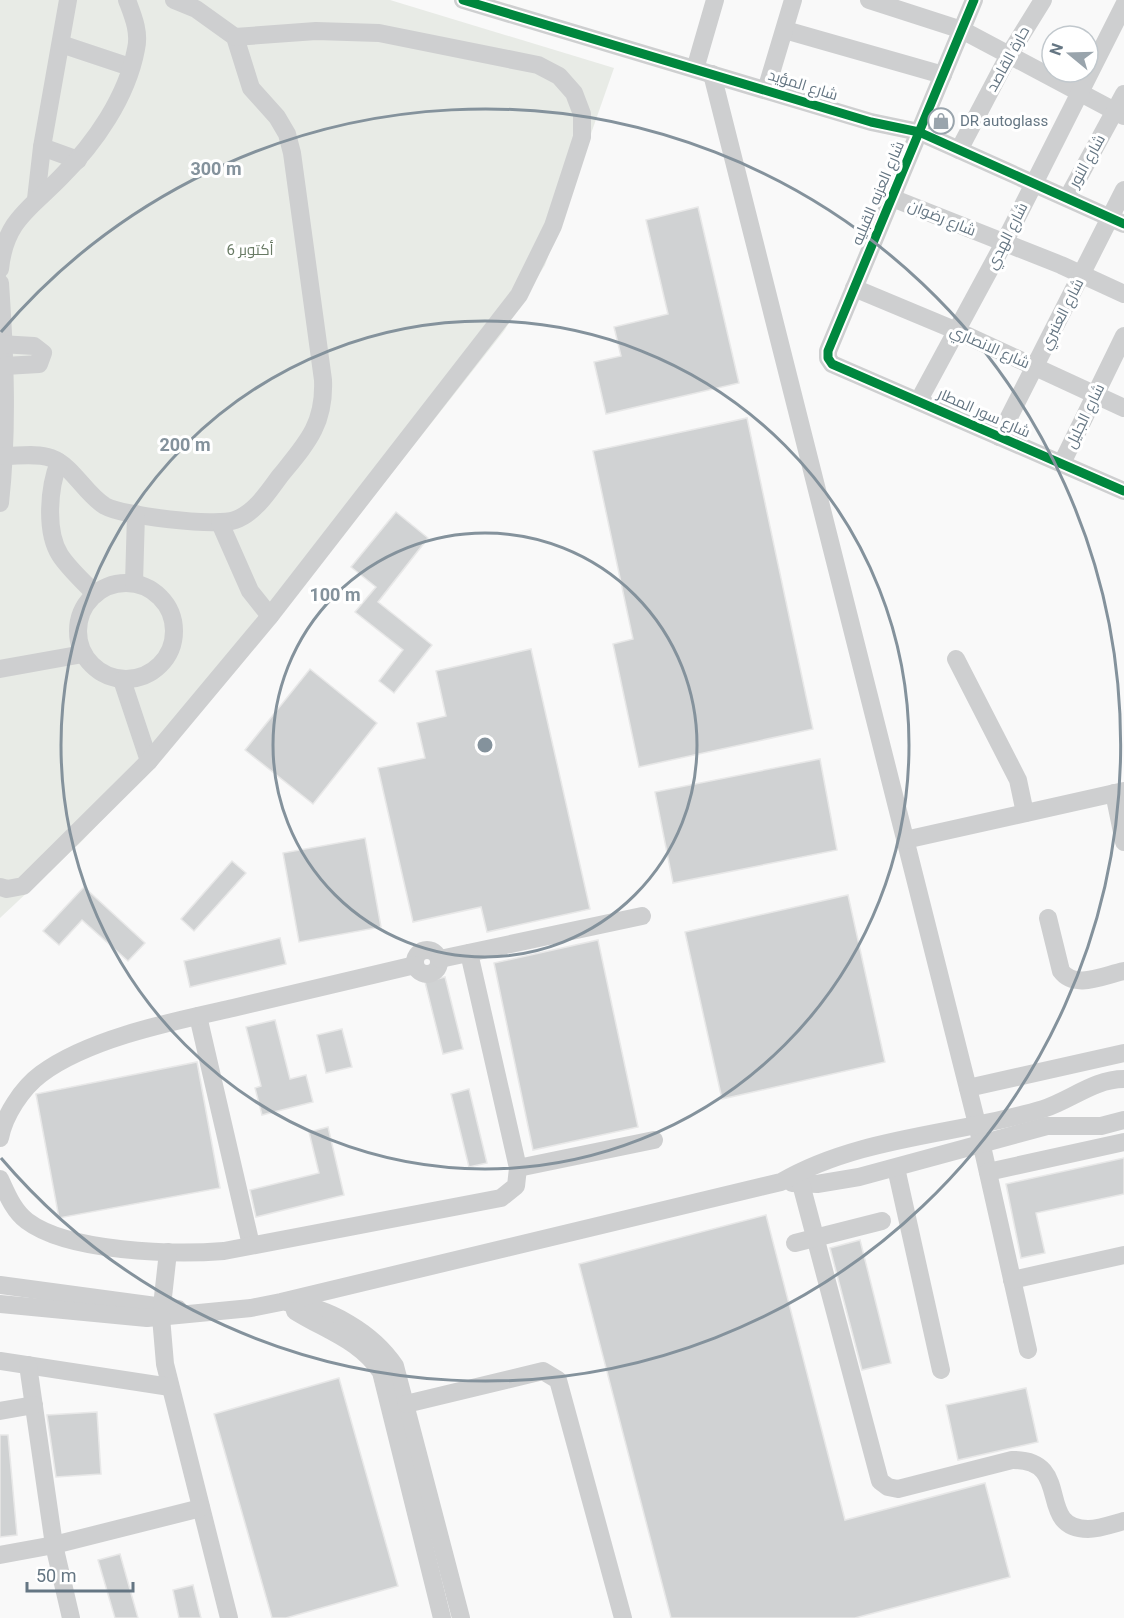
<svg xmlns="http://www.w3.org/2000/svg" width="1124" height="1618" font-family="Roboto,Cairo,sans-serif">
<style>
.green{fill:#e8ebe6}
.building{fill:#d0d2d3;stroke:#e8e8e8;stroke-width:1.5}
.lines{fill:none;stroke-linecap:round;stroke-linejoin:round}
.minor{stroke:#cecfd0;stroke-width:18}
.cycleway-casing{stroke:#fff;stroke-width:13}
.cycleway{stroke:#00873e;stroke-width:9}
.ring{fill:none;stroke:#84929c;stroke-width:3}
.labels{text-anchor:middle;dominant-baseline:central;stroke-width:6;stroke-linejoin:round;paint-order:stroke}
.street-label{font-size:15px;fill:#657683;stroke:#fff}
.poi-label{font-size:15px;fill:#657683;stroke:#fff;text-anchor:start}
.park-label{font-size:15px;fill:#687a64;stroke:#fff}
.centre{fill:#84929c;stroke:#fff;stroke-width:3}
.ring-label{font-size:18px;text-anchor:middle;font-weight:bold;fill:#84929c;stroke:#fff;stroke-width:6;stroke-linejoin:round;paint-order:stroke}
</style>
<rect width="100%" height="100%" fill="#f9f9f9"/>
<polygon class="green" points="0,0 390,0 614,68 545,265 504,331 239,667 156,764 80,843 0,918"/>
<g class="building">
<polygon points="698,207 739,383 606,414 594,362 621,356 614,327 668,314 646,220"/>
<polygon points="747,418 813,729 639,767 613,644 633,639 593,451"/>
<polygon points="396,512 428,538 378,602 432,645 394,693 379,681 403,650 355,612 376,587 351,567"/>
<polygon points="531,649 590,909 487,932 481,907 413,922 378,768 425,758 417,723 446,716 436,671"/>
<polygon points="310,669 377,723 313,804 245,750"/>
<polygon points="820,759 837,850 673,883 655,792"/>
<polygon points="365,838 381,927 299,942 283,853"/>
<polygon points="232,861 246,873 194,931 181,919"/>
<polygon points="84,887 145,943 128,961 82,920 59,945 43,931"/>
<polygon points="848,895 885,1062 722,1099 685,932"/>
<polygon points="280,938 286,964 190,987 184,961"/>
<polygon points="598,940 638,1127 533,1150 494,963"/>
<polygon points="445,977 463,1049 443,1054 425,982"/>
<polygon points="275,1020 290,1079 306,1075 313,1102 262,1115 255,1088 261,1086 246,1027"/>
<polygon points="342,1029 352,1067 326,1073 317,1035"/>
<polygon points="197,1062 220,1188 59,1218 36,1094"/>
<polygon points="469,1089 487,1163 469,1167 451,1094"/>
<polygon points="328,1127 344,1195 256,1217 250,1190 319,1173 309,1132"/>
<polygon points="1124,1158 1124,1194 1036,1213 1045,1253 1021,1258 1006,1184"/>
<polygon points="766,1215 845,1520 985,1483 1010,1577 855,1618 671,1618 579,1264"/>
<polygon points="860,1240 891,1363 862,1370 830,1248"/>
<polygon points="339,1378 398,1586 286,1618 272,1618 214,1414"/>
<polygon points="1026,1388 1038,1442 958,1460 946,1405"/>
<polygon points="97,1412 101,1474 56,1477 47,1415"/>
<polygon points="0,1435 8,1435 17,1535 0,1537"/>
<polygon points="120,1554 138,1618 115,1618 98,1560"/>
<polygon points="193,1585 201,1618 179,1618 173,1590"/>
</g>
<g class="lines">
<g class="minor">
<polyline points="463,0 871,122 919,132 1124,224"/>
<polyline points="869,0 962,30 1124,116"/>
<polyline points="974,0 828,351 828,358 832,364 1124,491"/>
<polyline points="785,30 943,75"/>
<polyline points="61,44 130,67"/>
<polyline points="695,69 715,0"/>
<polyline points="712,74 977,1124 1028,1350"/>
<polyline points="766,90 793,0"/>
<polyline points="42,147 78,160"/>
<polyline points="959,150 1009,55 1043,0"/>
<polyline points="1068,197 1124,94"/>
<polyline points="892,198 1061,265 1124,294"/>
<polyline points="36,199 42,147 68,0"/>
<path d="M0 269C5 220 30 209 61 177 95 143 127 97 136 49 140 32 133 16 127 0"/>
<path d="M0 283C5 356 8 430 0 503"/>
<polyline points="854,288 957,331 1124,408"/>
<polyline points="0,344 34,346 43,353 39,364 5,366"/>
<polyline points="919,400 1004,243 1124,5"/>
<polyline points="999,437 1124,190"/>
<path d="M5 456C19 456 37 453 51 458 73 466 85 494 105 506 123 516 216 527 235 520 255 513 268 492 280 476 307 443 325 424 323 380L292 153 287 134 277 117 251 88 235 37 196 9 174 0"/>
<path d="M59 462C49 487 45 531 60 555 69 569 84 582 95 594"/>
<polyline points="1062,463 1124,336"/>
<polyline points="220,523 250,591 270,616"/>
<circle cx="126" cy="631" r="48"/>
<polyline points="134,583 136,514"/>
<polyline points="956,659 1018,780 1025,813"/>
<polyline points="0,669 83,654"/>
<polyline points="122,680 149,761"/>
<polyline points="1114,793 1124,842"/>
<polyline points="905,840 1124,791"/>
<polyline points="0,887 7,889 23,886 149,761 270,616 519,295 553,226 582,137 582,114 574,93 559,76 538,65 379,33 316,31 235,37"/>
<path d="M1048 918 1061 971C1075 990 1104 975 1124 971"/>
<circle cx="427" cy="962" r="12"/>
<polyline points="440,959 642,916"/>
<polyline points="198,1016 251,1245"/>
<polyline points="968,1088 1124,1053"/>
<path d="M0 1138C4 1116 22 1088 41 1074 89 1038 175 1021 233 1008 294 993 355 979 415 965"/>
<polyline points="518,1168 654,1140"/>
<polyline points="896,1168 941,1370"/>
<polyline points="988,1172 1124,1142"/>
<path d="M0 1179C7 1194 13 1210 27 1221 68 1252 173 1255 224 1251L501 1198 516 1186 518 1168 469 953"/>
<polyline points="792,1183 817,1184 859,1177 1047,1126 1101,1126 1124,1120"/>
<path d="M801 1184 880 1481 888 1487 898 1489 1012 1460C1075 1459 1034 1529 1088 1529 1099 1529 1113 1524 1124 1521"/>
<polyline points="795,1243 882,1221"/>
<polyline points="1012,1280 1124,1255"/>
<polyline points="0,1285 178,1309"/>
<path d="M289 1303C329 1307 373 1333 395 1366L461 1618"/>
<path d="M0 1304 147 1318 251 1308 281 1302 781 1182C860 1136 957 1135 1043 1109 1071 1100 1094 1079 1124 1079"/>
<polyline points="162,1306 168,1252"/>
<path d="M295 1311C327 1331 360 1340 381 1372L442 1618"/>
<polyline points="161,1317 165,1364 229,1618"/>
<polyline points="0,1361 170,1387"/>
<polyline points="28,1365 54,1545 71,1618"/>
<polyline points="406,1404 543,1371 558,1380 623,1618"/>
<polyline points="0,1411 34,1405"/>
<polyline points="0,1555 54,1545 201,1508"/>
</g>
<g class="cycleway-casing">
<g id="cycleway">
<polyline points="463,0 871,122 919,132 1124,224"/>
<polyline points="974,0 828,351 828,358 832,364 1124,491"/>
</g>
</g>
<use href="#cycleway" class="cycleway"/>
</g>
<g class="ring">
<circle cx="485" cy="745" r="212"/>
<circle cx="485" cy="745" r="424"/>
<path d="M1 332A636 636 0 1 1 1 1158"/>
</g>
<defs>
<g id="shop-ring" transform="scale(1.35)"><circle r="9.5" fill="#fff" stroke="#99a4ac" stroke-width="1.5"/><path d="M-5-2.5h2.3a2.7 3.5 0 0 1 5.4 0H5L5.5 6h-11ZM-1.5-2.5h3a1.5 2.3 0 0 0-3 0Z" fill="#99a4ac"/></g>
</defs>
<g fill-rule="evenodd">
<use href="#shop-ring" x="941" y="121"/>
</g>
<g class="labels">
<g class="street-label">
<text transform="translate(1008 59) rotate(-61)">حارة القاصد</text>
<text transform="translate(803 85) rotate(17)">شارع المؤيد</text>
<text transform="translate(1087 161) rotate(-61)">شارع النور</text>
<text transform="translate(878 193) rotate(-67)">شارع العزبه القبليه</text>
<text transform="translate(942 218) rotate(22)">شارع رضوان</text>
<text transform="translate(1007 236) rotate(-63)">شارع الهدي</text>
<text transform="translate(1062 314) rotate(-63)">شارع العنبري</text>
<text transform="translate(990 347) rotate(24)">شارع الانصاري</text>
<text transform="translate(984 413) rotate(24)">شارع سور المطار</text>
<text transform="translate(1085 416) rotate(-64)">شارع الجليل</text>
</g>
<g class="poi-label">
<text x="960" y="121">DR autoglass</text>
</g>
<g class="park-label">
<text x="250" y="250">6 أكتوبر</text>
</g>
</g>
<circle cx="485" cy="745" r="9" class="centre"/>
<g class="ring-label">
<text x="216" y="175">300 m</text>
<text x="185" y="451">200 m</text>
<text x="335" y="601">100 m</text>
</g>
<g transform="translate(1070 54) rotate(289)"><circle r="28" fill="#ffffff" stroke="#c1c8cd" stroke-width="1.5"/>
<path d="M0-4.5L10 22L0 15L-10 22Z" fill="#99a4ac"/>
<text y="-9" font-size="16" font-weight="bold" text-anchor="middle" fill="#657683">N</text>
</g>
<path d="M27 1582v9h106v-9" fill="none" stroke="#657683" stroke-width="3"/>
<text x="36" y="1582" font-size="18" fill="#657683" stroke="#ffffff" stroke-width="4.5" paint-order="stroke">50 m</text>
</svg>
